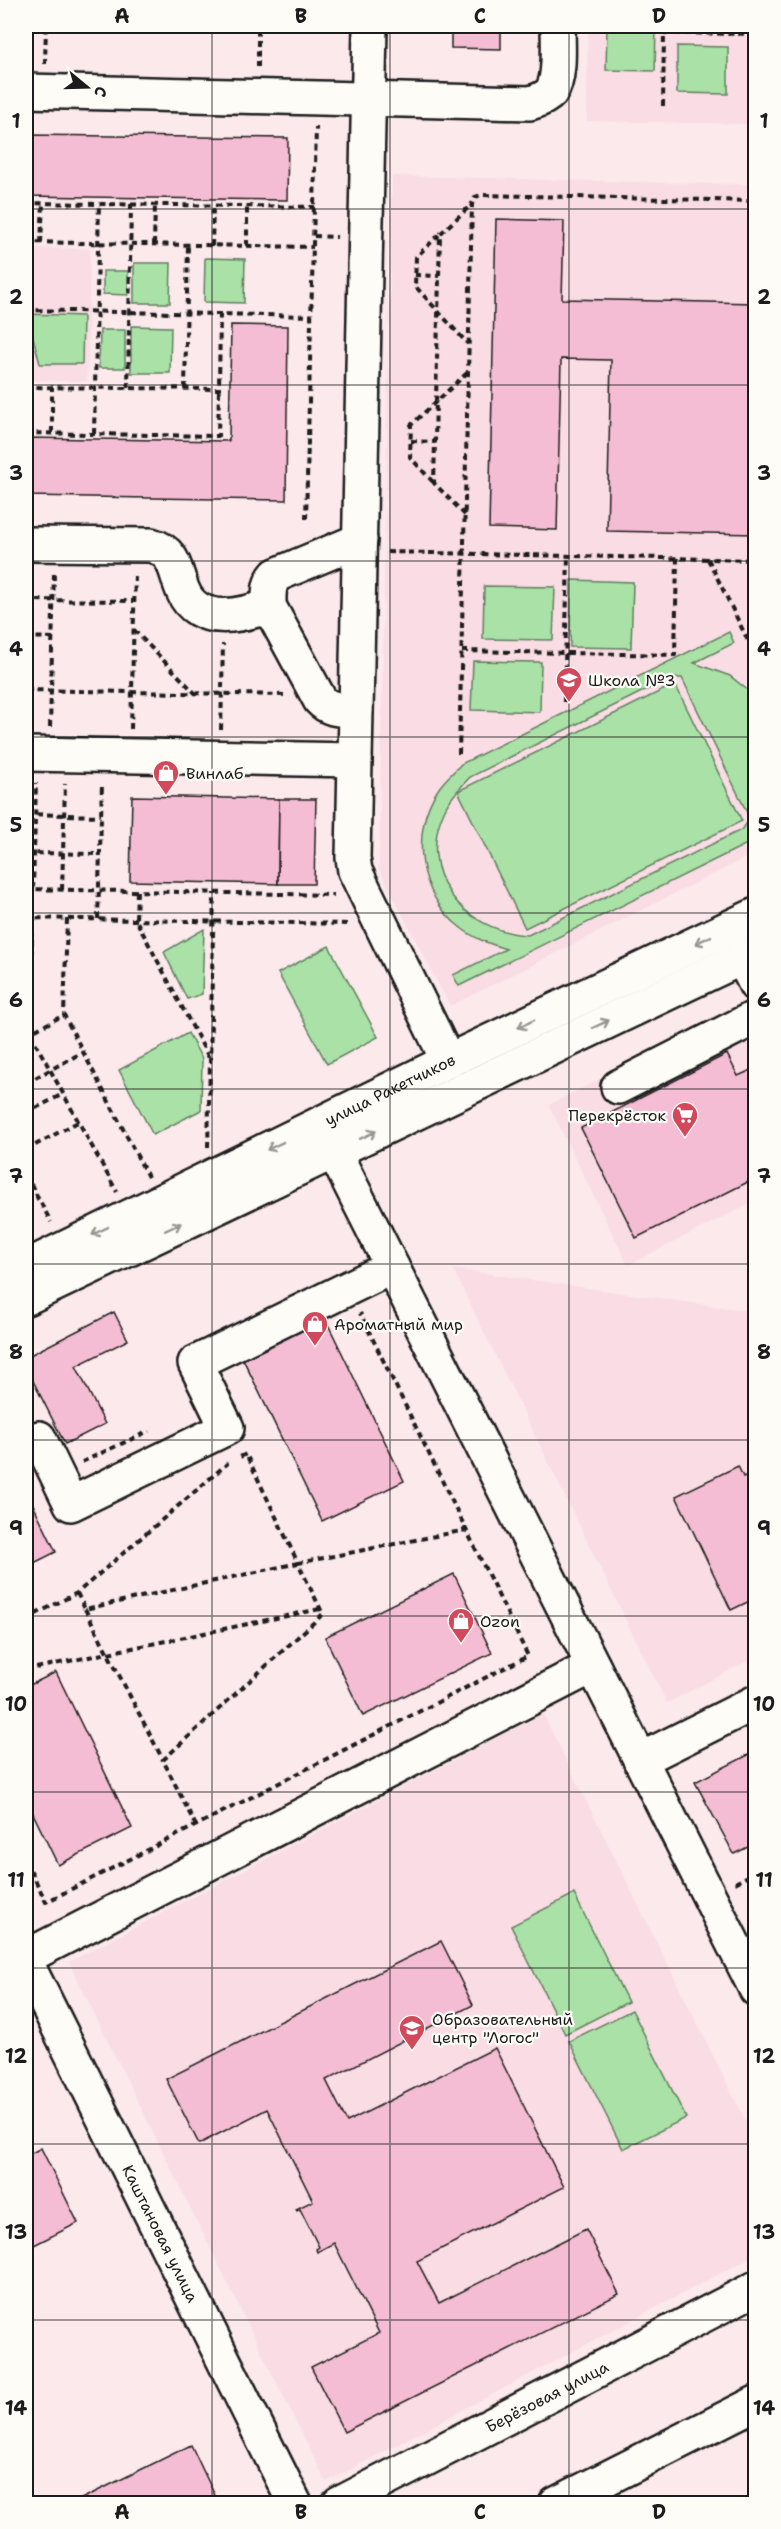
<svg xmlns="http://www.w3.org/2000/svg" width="781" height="2529" font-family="'Shantell Sans',sans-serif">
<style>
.built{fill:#f9dce4}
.green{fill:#a9e1a6;stroke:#627e61;stroke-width:1.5;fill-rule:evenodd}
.building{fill:#f5bdd3;stroke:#1c1c1c;stroke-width:1.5}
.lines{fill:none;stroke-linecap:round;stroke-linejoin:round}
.minor-casing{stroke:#1c1c1c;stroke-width:38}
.path{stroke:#1c1c1c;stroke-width:4;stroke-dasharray:6 4.5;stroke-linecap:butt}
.minor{stroke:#fdfcf7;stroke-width:33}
.oneway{stroke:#989794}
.grid{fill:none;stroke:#1c1c1c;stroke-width:1.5;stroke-opacity:0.55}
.labels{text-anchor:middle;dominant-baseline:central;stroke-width:4.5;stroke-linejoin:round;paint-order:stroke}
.poi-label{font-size:16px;fill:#1c1c1c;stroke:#fdfcf7;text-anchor:start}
.street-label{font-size:16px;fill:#1c1c1c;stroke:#fdfcf7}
.neatline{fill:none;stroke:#1c1c1c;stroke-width:2}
.grid-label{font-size:20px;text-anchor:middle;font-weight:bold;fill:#1c1c1c}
</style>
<rect width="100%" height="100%" fill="#fbe9ec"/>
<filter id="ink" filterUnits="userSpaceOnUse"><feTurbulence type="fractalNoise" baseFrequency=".0167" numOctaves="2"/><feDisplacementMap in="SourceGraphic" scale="12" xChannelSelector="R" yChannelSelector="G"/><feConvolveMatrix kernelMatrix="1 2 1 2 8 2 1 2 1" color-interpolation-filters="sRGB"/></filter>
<g filter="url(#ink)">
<g class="built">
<polygon points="588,26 755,26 755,124 587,121"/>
<polygon points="392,176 755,185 755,853 450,1006 379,869"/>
<polygon points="26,248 90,249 87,381 26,380"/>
<polygon points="742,1008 755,1035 755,1201 628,1265 549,1105"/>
<polygon points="453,1269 755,1312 755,1657 667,1703"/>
<polygon points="543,1714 755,2140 755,2255 326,2482 69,1962"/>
</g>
<g class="green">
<polygon points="607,26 656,26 655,71 606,70"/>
<polygon points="677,46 728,47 728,94 677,93"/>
<polygon points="205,258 245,259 244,303 204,302"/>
<polygon points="134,263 171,263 170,303 134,303"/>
<polygon points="103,271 128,271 128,295 103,294"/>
<polygon points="27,314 83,316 82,364 40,364"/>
<polygon points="131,326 171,327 170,373 131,373"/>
<polygon points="100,330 125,330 125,368 99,368"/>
<polygon points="571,580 633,582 631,648 570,647"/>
<polygon points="484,586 555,587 553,640 483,639"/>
<path d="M729 632 734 643 694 663 730 676 755 696V840L459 986 453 975 506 949C490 944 475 939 461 928 418 896 409 831 439 788 445 779 454 772 461 764ZM670 678H682L750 819 741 830 528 935C464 932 414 872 445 809 451 796 461 787 470 777Z"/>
<polygon points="473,661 541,662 540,712 471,710"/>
<polygon points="675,684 742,821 525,928 458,791"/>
<polygon points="204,929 202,994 187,999 164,952"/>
<polygon points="329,946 378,1037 327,1064 278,973"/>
<polygon points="188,1033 202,1059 201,1110 153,1135 119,1070"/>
<polygon points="574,1894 628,2002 565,2034 511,1926"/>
<polygon points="632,2010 686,2118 623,2149 569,2041"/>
</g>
<g class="building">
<polygon points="451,26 501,26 501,49 451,48"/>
<polygon points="26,135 288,138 287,200 26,196"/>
<polygon points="496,219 564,221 562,299 756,303 756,534 607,531 611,360 561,359 557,530 489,528"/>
<polygon points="231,325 288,326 286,500 26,496 26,438 229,441"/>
<polygon points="132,796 279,799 278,884 130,881"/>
<polygon points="279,799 316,799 314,884 278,884"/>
<polygon points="727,1054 738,1076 756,1068 756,1178 636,1238 581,1128"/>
<polygon points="114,1312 128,1340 76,1366 105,1424 65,1444 26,1367 26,1357"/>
<polygon points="324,1316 404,1481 322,1521 242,1357"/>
<polygon points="738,1466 743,1477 756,1471 756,1598 731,1610 676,1496"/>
<polygon points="26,1490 56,1552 26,1567"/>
<polygon points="454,1574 492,1653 363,1716 325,1637"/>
<polygon points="56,1672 132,1828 58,1865 26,1799 26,1687"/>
<polygon points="756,1751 756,1843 734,1854 695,1782"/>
<polygon points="441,1941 473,2005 326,2080 347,2122 495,2048 564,2187 417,2261 439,2303 586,2229 619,2294 344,2432 311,2367 379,2333 334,2243 317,2252 316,2249 319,2247 300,2209 297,2211 296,2209 313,2201 267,2109 199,2144 166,2079"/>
<polygon points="41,2148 78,2223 26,2249 26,2156"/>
<polygon points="191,2445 219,2504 71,2504"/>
</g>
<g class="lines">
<g class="minor-casing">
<g id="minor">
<polyline points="370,26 353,858 355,871 448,1061"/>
<path d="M26 91 530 103C537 101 546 98 551 92 561 78 558 42 558 26"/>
<path d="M26 544 151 545C176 552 174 570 183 591 197 626 241 616 269 606"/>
<path d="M356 710C342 709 330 711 320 700L269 606C269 594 268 584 276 575L360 540"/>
<polyline points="26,754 355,760"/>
<polyline points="742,957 756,985"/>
<polyline points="618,1087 756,1017"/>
<polyline points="320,1124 756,1989"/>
<path id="s1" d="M26 1267 448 1061 756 915"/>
<polyline points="26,1298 756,951"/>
<polyline points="26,1444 39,1438 71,1504 227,1428 195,1363 392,1267"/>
<polyline points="640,1760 756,1702"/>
<polyline points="26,1957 593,1666"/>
<path id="s2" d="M26 1962 295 2504"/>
<path id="s3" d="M339 2504 756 2288"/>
<polyline points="556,2504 756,2403"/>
</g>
</g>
<g class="path">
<polyline points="664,33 664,26"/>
<polyline points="45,64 46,26"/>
<polyline points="258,67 258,26"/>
<polyline points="663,106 664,33 756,34"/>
<polyline points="755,108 756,102"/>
<polyline points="26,203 315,207"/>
<polyline points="439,235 416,257 415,286 468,344"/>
<polyline points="314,236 337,237"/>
<polyline points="26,242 313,247"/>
<polyline points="41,243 43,203"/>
<polyline points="154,245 155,204"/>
<polyline points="212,246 213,205"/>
<polyline points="247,246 247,206"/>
<polyline points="415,275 439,276"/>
<polyline points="26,310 312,316"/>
<polyline points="26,387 219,389 220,314"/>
<polyline points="128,388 131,204"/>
<polyline points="185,389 188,245"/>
<polyline points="26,433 218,436 219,389"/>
<polyline points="52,433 52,387"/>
<polyline points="94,434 99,203"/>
<polyline points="411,441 435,442"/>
<polyline points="433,482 410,457 411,425 467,373"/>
<polyline points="465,515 434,483 440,234 472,204"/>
<polyline points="306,519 316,127"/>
<polyline points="387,552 756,560"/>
<polyline points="708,559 756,657"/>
<polyline points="26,600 134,601"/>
<polyline points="134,630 195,693"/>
<polyline points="26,637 53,638"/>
<polyline points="462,651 675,655 677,558"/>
<polyline points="26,690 286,695"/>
<polyline points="564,702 568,556"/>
<polyline points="50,727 54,573"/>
<polyline points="131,729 135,574"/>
<polyline points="221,730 223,644"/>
<polyline points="459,754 472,204 475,197 482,195 756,201"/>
<polyline points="26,814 101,816"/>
<polyline points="26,853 100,854"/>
<polyline points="26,889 334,895"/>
<polyline points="33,889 36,783"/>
<polyline points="62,890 65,784"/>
<polyline points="137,891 136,920 209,1058"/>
<polyline points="26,918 349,924"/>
<polyline points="32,918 30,1033 117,1192"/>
<polyline points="67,919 64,1015 148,1177"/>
<polyline points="98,919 102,784"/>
<polyline points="26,1035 64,1015"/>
<polyline points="26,1083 83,1052"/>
<polyline points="26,1113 63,1094"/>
<polyline points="208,1147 214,893"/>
<polyline points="26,1150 78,1122"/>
<polyline points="26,1175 51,1222"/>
<polyline points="26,1203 38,1198"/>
<polyline points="82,1462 149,1431"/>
<polyline points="77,1593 85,1609 298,1563 246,1454 240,1457"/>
<polyline points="85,1609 163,1760"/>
<polyline points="26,1619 77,1593 228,1463"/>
<polyline points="26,1670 320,1609"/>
<polyline points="196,1826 163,1760 323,1614 298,1563 466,1530"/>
<polyline points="26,1861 46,1902 528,1656 360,1313"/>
<polyline points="735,1883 756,1872"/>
</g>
<use href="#minor" class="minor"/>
</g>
<defs><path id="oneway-shaft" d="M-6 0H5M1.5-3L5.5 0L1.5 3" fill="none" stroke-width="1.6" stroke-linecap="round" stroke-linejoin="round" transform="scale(1.5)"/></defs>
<g class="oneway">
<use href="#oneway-shaft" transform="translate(703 940) rotate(155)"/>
<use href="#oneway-shaft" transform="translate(526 1024) rotate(155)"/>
<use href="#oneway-shaft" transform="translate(601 1024) rotate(-25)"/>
<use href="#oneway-shaft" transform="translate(368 1135) rotate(-25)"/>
<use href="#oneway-shaft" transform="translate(275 1146) rotate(154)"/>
<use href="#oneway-shaft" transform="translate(173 1227) rotate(-25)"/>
<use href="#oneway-shaft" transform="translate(100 1231) rotate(154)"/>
</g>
</g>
<path class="grid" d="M212 26V2504M390 26V2504M569 26V2504M26 209H756M26 385H756M26 561H756M26 737H756M26 913H756M26 1089H756M26 1264H756M26 1440H756M26 1616H756M26 1792H756M26 1968H756M26 2144H756M26 2320H756"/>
<defs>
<g id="school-pin" transform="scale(1.35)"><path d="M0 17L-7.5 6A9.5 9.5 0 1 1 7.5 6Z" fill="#d1495b" stroke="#fdfcf7"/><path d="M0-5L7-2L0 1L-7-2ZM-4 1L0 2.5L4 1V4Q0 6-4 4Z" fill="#fff"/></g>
<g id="shop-pin" transform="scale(1.35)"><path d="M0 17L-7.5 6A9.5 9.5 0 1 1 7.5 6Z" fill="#d1495b" stroke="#fdfcf7"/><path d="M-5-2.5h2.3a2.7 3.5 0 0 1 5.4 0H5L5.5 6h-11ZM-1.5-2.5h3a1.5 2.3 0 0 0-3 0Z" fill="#fff"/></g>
<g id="supermarket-pin" transform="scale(1.35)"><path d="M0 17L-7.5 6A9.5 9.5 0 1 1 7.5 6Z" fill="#d1495b" stroke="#fdfcf7"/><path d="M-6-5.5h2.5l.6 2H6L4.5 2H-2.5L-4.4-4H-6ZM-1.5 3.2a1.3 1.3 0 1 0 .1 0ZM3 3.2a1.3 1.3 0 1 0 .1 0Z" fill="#fff"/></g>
</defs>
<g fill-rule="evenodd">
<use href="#school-pin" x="569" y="680"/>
<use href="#shop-pin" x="166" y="773"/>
<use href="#supermarket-pin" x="685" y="1115"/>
<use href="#shop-pin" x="315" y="1324"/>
<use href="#shop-pin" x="461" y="1621"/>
<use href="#school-pin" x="412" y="2028"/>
</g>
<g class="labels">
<g class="poi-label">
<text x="588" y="680">Школа №3</text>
<text x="186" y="773">Винлаб</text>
<text x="666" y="1115" text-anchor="end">Перекрёсток</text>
<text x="334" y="1324">Ароматный мир</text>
<text x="480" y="1621">Ozon</text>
<text x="432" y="2019">Образовательный<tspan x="432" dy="18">центр "Логос"</tspan></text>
</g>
<g class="street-label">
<text stroke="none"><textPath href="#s1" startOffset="405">улица Ракетчиков</textPath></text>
<text stroke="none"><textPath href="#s2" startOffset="303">Каштановая улица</textPath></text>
<text stroke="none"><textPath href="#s3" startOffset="234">Берёзовая улица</textPath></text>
</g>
</g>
<rect width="781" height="2529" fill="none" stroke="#fdfcf7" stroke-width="66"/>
<g transform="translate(87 87) rotate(109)" stroke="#fdfcf7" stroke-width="4.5" paint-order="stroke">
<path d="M0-4.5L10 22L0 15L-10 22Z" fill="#1c1c1c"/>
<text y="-9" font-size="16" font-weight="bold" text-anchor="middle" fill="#1c1c1c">С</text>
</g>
<rect x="33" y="33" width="715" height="2463" class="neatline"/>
<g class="grid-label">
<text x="122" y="23">A</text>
<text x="301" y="23">B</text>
<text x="480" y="23">C</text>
<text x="659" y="23">D</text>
<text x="16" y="128">1</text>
<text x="764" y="128">1</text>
<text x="16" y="304">2</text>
<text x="764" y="304">2</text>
<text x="16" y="480">3</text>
<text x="764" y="480">3</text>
<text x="16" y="656">4</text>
<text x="764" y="656">4</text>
<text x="16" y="832">5</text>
<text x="764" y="832">5</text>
<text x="16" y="1007">6</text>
<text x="764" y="1007">6</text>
<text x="16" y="1183">7</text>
<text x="764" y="1183">7</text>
<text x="16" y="1359">8</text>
<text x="764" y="1359">8</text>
<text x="16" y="1535">9</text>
<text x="764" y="1535">9</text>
<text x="16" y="1711">10</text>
<text x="764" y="1711">10</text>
<text x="16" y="1887">11</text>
<text x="764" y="1887">11</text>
<text x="16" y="2063">12</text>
<text x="764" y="2063">12</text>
<text x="16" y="2239">13</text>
<text x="764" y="2239">13</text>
<text x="16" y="2415">14</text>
<text x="764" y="2415">14</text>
<text x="122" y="2519">A</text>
<text x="301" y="2519">B</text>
<text x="480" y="2519">C</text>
<text x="659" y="2519">D</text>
</g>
</svg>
